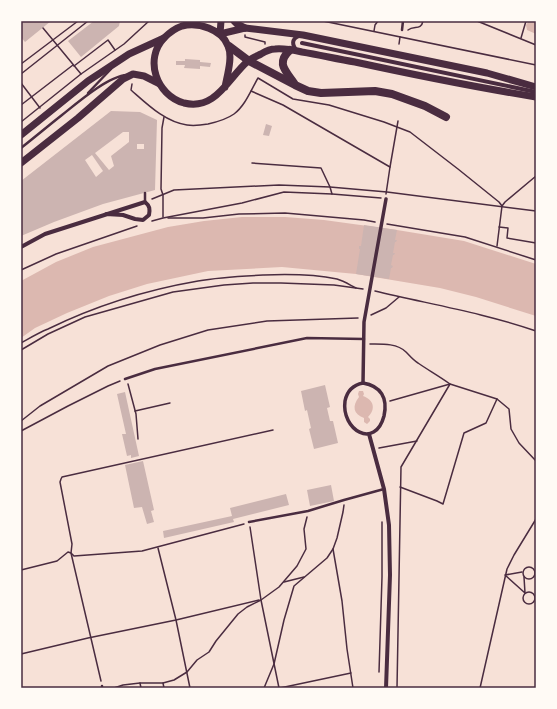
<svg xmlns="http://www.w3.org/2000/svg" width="557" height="709" font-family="'PT Sans Narrow',sans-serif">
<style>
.water{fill:#dcb8b0}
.building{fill:#ccb4b1;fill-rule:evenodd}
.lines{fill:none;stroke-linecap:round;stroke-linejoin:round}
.path{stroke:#4a2c40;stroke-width:1.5}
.service{stroke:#4a2c40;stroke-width:2.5}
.pedestrian{stroke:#4a2c40;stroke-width:3.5}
.minor{stroke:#4a2c40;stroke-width:4}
.primary{stroke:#4a2c40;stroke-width:7}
.motorway{stroke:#4a2c40;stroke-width:8}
.neatline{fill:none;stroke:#4a2c40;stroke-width:1.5}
</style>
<rect width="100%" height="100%" fill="#f7e1d7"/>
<g class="water">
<polygon points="529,21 536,22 536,34 527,30 526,25"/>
<polygon points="242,217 285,217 324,220 397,230 464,241 536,264 536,316 476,297 440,288 356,274 282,267 208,271 147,284 109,296 67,313 35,328 21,338 21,281 56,262 93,247 168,227 204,221"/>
<path d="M359 391H363L364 394 363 396C374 400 376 409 368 417L370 419V421L367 424 364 422V418C353 414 352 406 359 397L358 394Z"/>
</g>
<g class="building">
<polygon points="21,21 51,21 25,42 21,37"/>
<polygon points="94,21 120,21 119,26 81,57 68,41"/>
<polygon points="185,59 200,60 200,62 211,63 210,67 200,66 200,69 184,68 185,65 176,65 176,61 185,61"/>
<path d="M111 111 140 112 157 120 155 190 103 204 54 222 21 236V181ZM123 132H129V142L111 156 114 166 109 170 95 153ZM137 144H144V149H137ZM92 155 103 171 96 177 85 160Z"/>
<polygon points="266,124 272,126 269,136 263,135"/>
<polygon points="364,225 397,230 395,240 397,240 396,242 395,242 393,253 395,253 394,255 393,255 391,265 393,266 392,268 391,268 389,279 356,274 360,249 359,249 359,246 361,246"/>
<polygon points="325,385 330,407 327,408 330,421 333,421 338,443 314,449 309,429 311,428 307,410 305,411 301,391"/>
<polygon points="125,392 139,456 131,458 131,455 127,456 122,434 126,434 117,394"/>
<polygon points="143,461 154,510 151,511 154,522 147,524 142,507 134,508 125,465"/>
<polygon points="331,485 334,501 310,506 307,490"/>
<polygon points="286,494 289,505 233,519 234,522 164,538 163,531 232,516 230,508"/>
</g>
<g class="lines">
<g class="path">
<polyline points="323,21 536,65"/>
<polyline points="477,21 536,45"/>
<polyline points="43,28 81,74"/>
<path d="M408 30C414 25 421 31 423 21"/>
<polyline points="374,31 375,25 378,21"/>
<polyline points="245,35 245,37 265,42 265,44"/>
<polyline points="521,38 526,21"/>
<polyline points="399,44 400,37"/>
<polyline points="21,64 78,21"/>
<polyline points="74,66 108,40 115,50"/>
<polyline points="21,74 88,21"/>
<polyline points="21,83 40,108"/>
<path d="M132 84 131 90C147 104 165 122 187 125 194 126 202 125 208 124 217 122 227 119 234 114 245 106 251 90 258 78L293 99 329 105 384 122 410 132 458 169 499 202 502 206"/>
<polyline points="251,91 283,105 390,167 386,194"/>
<polyline points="21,105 73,65"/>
<polyline points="21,122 81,74 124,44 149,21"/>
<polyline points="252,163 321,168 330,187 332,194"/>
<polyline points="390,167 398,121"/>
<polyline points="152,199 174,190 279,185 330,187 387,192 536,211"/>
<polyline points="163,217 163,195 161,189 162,128 164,117"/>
<polyline points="168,218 203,218 239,214 285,213 364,220 375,222"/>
<polyline points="152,221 163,218 242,203 284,192 332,194 381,198"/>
<polyline points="387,224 465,237 536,260"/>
<polyline points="499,227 508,228 507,238 536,243"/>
<polyline points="497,246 502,206 505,202 536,176"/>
<polyline points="21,270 56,254 137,226"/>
<path d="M375 291C429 304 484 313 536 331"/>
<polyline points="371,315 386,308 399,297"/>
<path d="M21 343C30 338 38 333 48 329 95 306 146 290 198 281 219 277 242 276 264 275 288 274 313 274 337 279 344 281 350 285 356 288"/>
<path d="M370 344C381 344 397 343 406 352 410 356 413 360 418 363 428 370 439 376 450 384L401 467 397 688"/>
<polyline points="21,350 48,334 85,317 173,292 224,285 253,283 281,283 334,285 363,289"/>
<polyline points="128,384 136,414 138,439"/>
<polyline points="497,399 509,409 511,429 519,443 536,461"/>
<polyline points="390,401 450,384 497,399 486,423 464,433 443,504 437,501 400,487"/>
<polyline points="135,411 170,403"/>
<polyline points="21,421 40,406 108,366 160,345 208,330 267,321 358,318"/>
<polyline points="21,431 68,406 108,386 120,381"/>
<polyline points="379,448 417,441"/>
<polyline points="250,527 261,600 279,688"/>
<polyline points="158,548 176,620 190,688"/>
<polyline points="333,549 342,601 347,649 353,688"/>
<circle cx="529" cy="573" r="6"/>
<polyline points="21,570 57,561 68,552 71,553 74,556 142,551 244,524"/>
<polyline points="522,572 505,575 525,593 524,577"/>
<polyline points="284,582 304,577"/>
<circle cx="529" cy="598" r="6"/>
<polyline points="21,654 88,638 176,620 259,600"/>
<polyline points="379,672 382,577 382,522"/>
<polyline points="101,681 71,553 72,544 60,482 61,479 62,477 273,430"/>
<polyline points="140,683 141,688"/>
<polyline points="163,683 164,688"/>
<polyline points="114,688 123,685 140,683 163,683 174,680 187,672 197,660 209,652 216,641 238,614 247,607 261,600 279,587 297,566 306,549 304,529 307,517"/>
<polyline points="264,688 274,664 284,620 294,586 327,558 333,549 337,538 343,512 344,505"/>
<polyline points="280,688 351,673"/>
<polyline points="480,688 507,569 514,555 536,519"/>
</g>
<g class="service">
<polyline points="402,30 403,21"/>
<polyline points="88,93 111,69"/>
<path d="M21 148C35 137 48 126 62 115 77 103 108 76 127 75"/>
<polyline points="145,202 145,193"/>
<polyline points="125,379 155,369 307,338 364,339"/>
<polyline points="249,522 308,511 344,500 384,489"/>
<polyline points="102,688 102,686"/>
</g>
<g class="pedestrian">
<polyline points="363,383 364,322 386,199"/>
<path d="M363 383C381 386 388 398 384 416 375 450 341 430 345 401 347 391 353 385 363 383Z"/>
</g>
<g class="minor">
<polyline points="302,43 536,92"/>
<path d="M297 51C292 45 291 39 299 36"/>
<path d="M21 247 45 234 145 202C150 206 150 209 149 215L143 220 135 219 123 215 106 214"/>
<polyline points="369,434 384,489 389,525 390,575 386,688"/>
</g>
<g class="primary">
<polyline points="234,21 237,24 245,28"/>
<polyline points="220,34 245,28 303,35 487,73 536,87"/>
<polyline points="220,34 221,21"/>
<path d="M225 87C227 76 233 57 228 46 222 29 198 22 182 26 176 28 169 33 164 38 144 59 156 95 184 103 216 111 228 78 248 61 252 58 257 56 261 54 266 51 270 49 275 49 284 48 293 50 302 52 320 55 337 59 355 62 415 75 475 87 536 97"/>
<polyline points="21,135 88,81 129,54 164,38"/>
<polyline points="21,163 78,118 123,79 133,74 144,76 158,83"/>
</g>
<g class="motorway">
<polyline points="229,46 249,61 295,85 308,91 321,93 375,91 392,94 425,106 446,117"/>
<path d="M290 50C276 63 285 70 294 83"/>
</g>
</g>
<rect width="557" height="709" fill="none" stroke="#fffaf5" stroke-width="44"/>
<rect x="22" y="22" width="513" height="665" class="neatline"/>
</svg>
